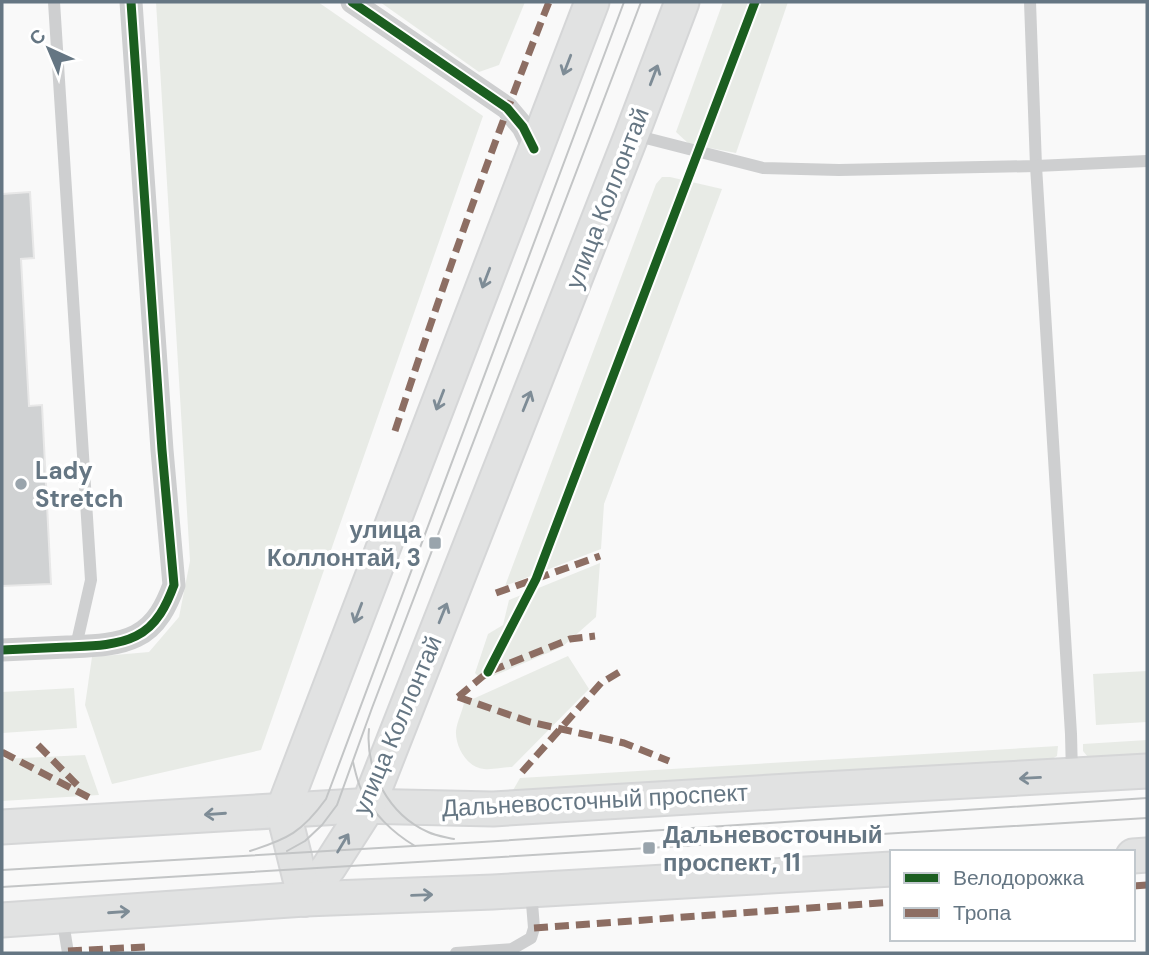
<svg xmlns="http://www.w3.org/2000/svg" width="1149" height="955" font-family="'DM Sans',sans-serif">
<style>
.green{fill:#e8ebe6}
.building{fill:#d0d2d3;stroke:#e8e8e8;stroke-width:2}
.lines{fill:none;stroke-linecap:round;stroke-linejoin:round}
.secondary-casing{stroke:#d5d6d7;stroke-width:37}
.service{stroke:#cecfd0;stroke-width:12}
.minor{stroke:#cecfd0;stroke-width:23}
.secondary{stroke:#e1e2e2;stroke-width:33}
.tram{stroke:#c3c5c6;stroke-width:2}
.quiet{stroke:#8d6e63;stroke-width:7;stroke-dasharray:14 7;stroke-linecap:butt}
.cycleway-casing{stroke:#fff;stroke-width:13}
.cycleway{stroke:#1b5e20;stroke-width:9}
.oneway{stroke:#7e8c96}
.poi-dot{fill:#99a4ac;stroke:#fff;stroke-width:2.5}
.labels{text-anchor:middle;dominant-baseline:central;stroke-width:7;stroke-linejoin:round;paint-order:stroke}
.street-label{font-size:24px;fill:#657683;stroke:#fff}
.poi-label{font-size:24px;font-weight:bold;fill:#657683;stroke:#fff;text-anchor:start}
</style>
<rect width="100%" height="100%" fill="#f9f9f9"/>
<g class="green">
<polygon points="156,2 318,2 483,116 261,750 112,784 85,705 92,657 149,652 179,617 190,561"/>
<polygon points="380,2 525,2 499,65 479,72"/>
<polygon points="723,2 788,2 736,153 689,144 676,132"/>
<polygon points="662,177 670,177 722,189 604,504 601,549 505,586 656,184"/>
<polygon points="600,563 596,617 562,647 486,679 478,676 475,673 488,634 503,625 509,600"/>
<path d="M568 656 589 689 512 767C503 767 493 770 484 769 467 768 455 746 456 731 457 722 462 712 464 703Z"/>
<polygon points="1147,671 1147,722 1096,725 1093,674"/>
<polygon points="74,688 77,728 2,733 2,692"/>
<polygon points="1147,740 1147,756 1088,757 1083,751 1083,744"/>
<polygon points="1058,746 1057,756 1050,760 512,792 520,778"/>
<polygon points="85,755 99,795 2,801 2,759"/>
</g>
<polygon class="building" points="30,192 34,258 21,259 29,406 42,405 51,584 2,586 2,194"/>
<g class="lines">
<g class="secondary-casing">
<g id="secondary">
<polyline points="2,827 357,806 493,809 805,790 1147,771"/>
<polyline points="1133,856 1147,855"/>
<polyline points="305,899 329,867 368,806 632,134 682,2"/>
<polyline points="305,899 283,810 592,2"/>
<polyline points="2,920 305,899 493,892 892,869"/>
</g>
</g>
<g class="service">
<polyline points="54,2 91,580 76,646"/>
<polyline points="1030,2 1036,166 1071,734 1072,774"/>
<polyline points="634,135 763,168 839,170 1036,166 1147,161"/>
<polyline points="62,916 68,953"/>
<polyline points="456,953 512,949 531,938 534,928 531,891"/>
</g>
<g class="minor">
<polyline points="352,2 507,108 523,127 534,149"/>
<path d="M2 650C23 649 45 648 67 647 90 646 116 646 136 636 157 626 167 604 174 585L162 450 131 2"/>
</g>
<use href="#secondary" class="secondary"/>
<g class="tram">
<path d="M369 729C365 770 389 815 428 832 436 836 446 837 454 839"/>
<path d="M353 762C355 770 357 780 361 789 372 813 393 833 415 846"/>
<path d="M250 851C288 839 302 832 326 799L624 2"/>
<polyline points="287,851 305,841 322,825 337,805 372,708 641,2"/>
<polyline points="2,870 482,842 1147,798"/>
<polyline points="2,887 1147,818"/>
</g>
<g class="quiet">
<path d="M395 431C442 287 493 143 549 2"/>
<polyline points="496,593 600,556"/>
<polyline points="458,697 530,722 624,743 669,761"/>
<polyline points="458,697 488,672 570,639 595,636"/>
<polyline points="38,745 80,788"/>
<polyline points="2,752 90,798"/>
<polyline points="522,772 601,683 621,671"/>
<polyline points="1133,886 1147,885"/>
<polyline points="534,928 892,902"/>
<polyline points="68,951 145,947"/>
</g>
<g class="cycleway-casing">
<g id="cycleway">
<polyline points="352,2 507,108 523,127 534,149"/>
<path d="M2 650C23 649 45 648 67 647 90 646 116 646 136 636 157 626 167 604 174 585L162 450 131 2"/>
<polyline points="488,672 536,579 755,2"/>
</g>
</g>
<use href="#cycleway" class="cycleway"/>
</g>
<defs><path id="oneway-shaft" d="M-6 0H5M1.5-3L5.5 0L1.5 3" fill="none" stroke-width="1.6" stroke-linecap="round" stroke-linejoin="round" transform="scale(1.75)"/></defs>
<g class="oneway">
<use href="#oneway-shaft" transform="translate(567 65) rotate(111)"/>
<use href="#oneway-shaft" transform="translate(654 75) rotate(-69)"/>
<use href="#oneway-shaft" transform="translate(486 278) rotate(111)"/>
<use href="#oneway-shaft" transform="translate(440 400) rotate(111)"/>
<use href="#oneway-shaft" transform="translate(527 401) rotate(-68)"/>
<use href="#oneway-shaft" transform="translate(358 613) rotate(111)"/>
<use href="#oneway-shaft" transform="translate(443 613) rotate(-68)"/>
<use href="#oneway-shaft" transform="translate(1030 778) rotate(177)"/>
<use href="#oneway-shaft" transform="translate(215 814) rotate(176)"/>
<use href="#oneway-shaft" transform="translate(343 843) rotate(-59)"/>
<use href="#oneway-shaft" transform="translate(422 895) rotate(-2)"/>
<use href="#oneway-shaft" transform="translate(119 912) rotate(-4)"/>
</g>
<g class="poi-dot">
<circle cx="21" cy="484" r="7"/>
<rect x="428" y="536" width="14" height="14" rx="3.5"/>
<rect x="642" y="841" width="14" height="14" rx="3.5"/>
</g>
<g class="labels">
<g class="street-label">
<text transform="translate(607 198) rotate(-69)">улица Коллонтай</text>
<text transform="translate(397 725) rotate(-67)">улица Коллонтай</text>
<text transform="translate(595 800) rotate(-3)">Дальневосточный проспект</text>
</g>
<g class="poi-label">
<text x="35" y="470">Lady<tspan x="35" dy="28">Stretch</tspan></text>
<text x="421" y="529" text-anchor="end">улица<tspan x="421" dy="28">Коллонтай, 3</tspan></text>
<text x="663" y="834">Дальневосточный<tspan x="663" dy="28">проспект, 11</tspan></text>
</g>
</g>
<rect width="1149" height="955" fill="none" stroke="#657683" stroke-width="7"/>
<rect x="890" y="850" width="245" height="91" fill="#ffffff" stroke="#c1c8cd" stroke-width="2"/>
<rect x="904" y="873" width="35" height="10" fill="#1b5e20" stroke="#c1c8cd" stroke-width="2"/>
<text x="953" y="885" font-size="21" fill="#657683">Велодорожка</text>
<rect x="904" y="908" width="35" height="10" fill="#8d6e63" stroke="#c1c8cd" stroke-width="2"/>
<text x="953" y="920" font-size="21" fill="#657683">Тропа</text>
<g transform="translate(49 49) rotate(316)" stroke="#ffffff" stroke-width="5" paint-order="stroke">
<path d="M0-5L12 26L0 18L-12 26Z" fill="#657683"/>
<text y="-10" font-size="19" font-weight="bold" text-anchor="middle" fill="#657683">С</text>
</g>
</svg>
